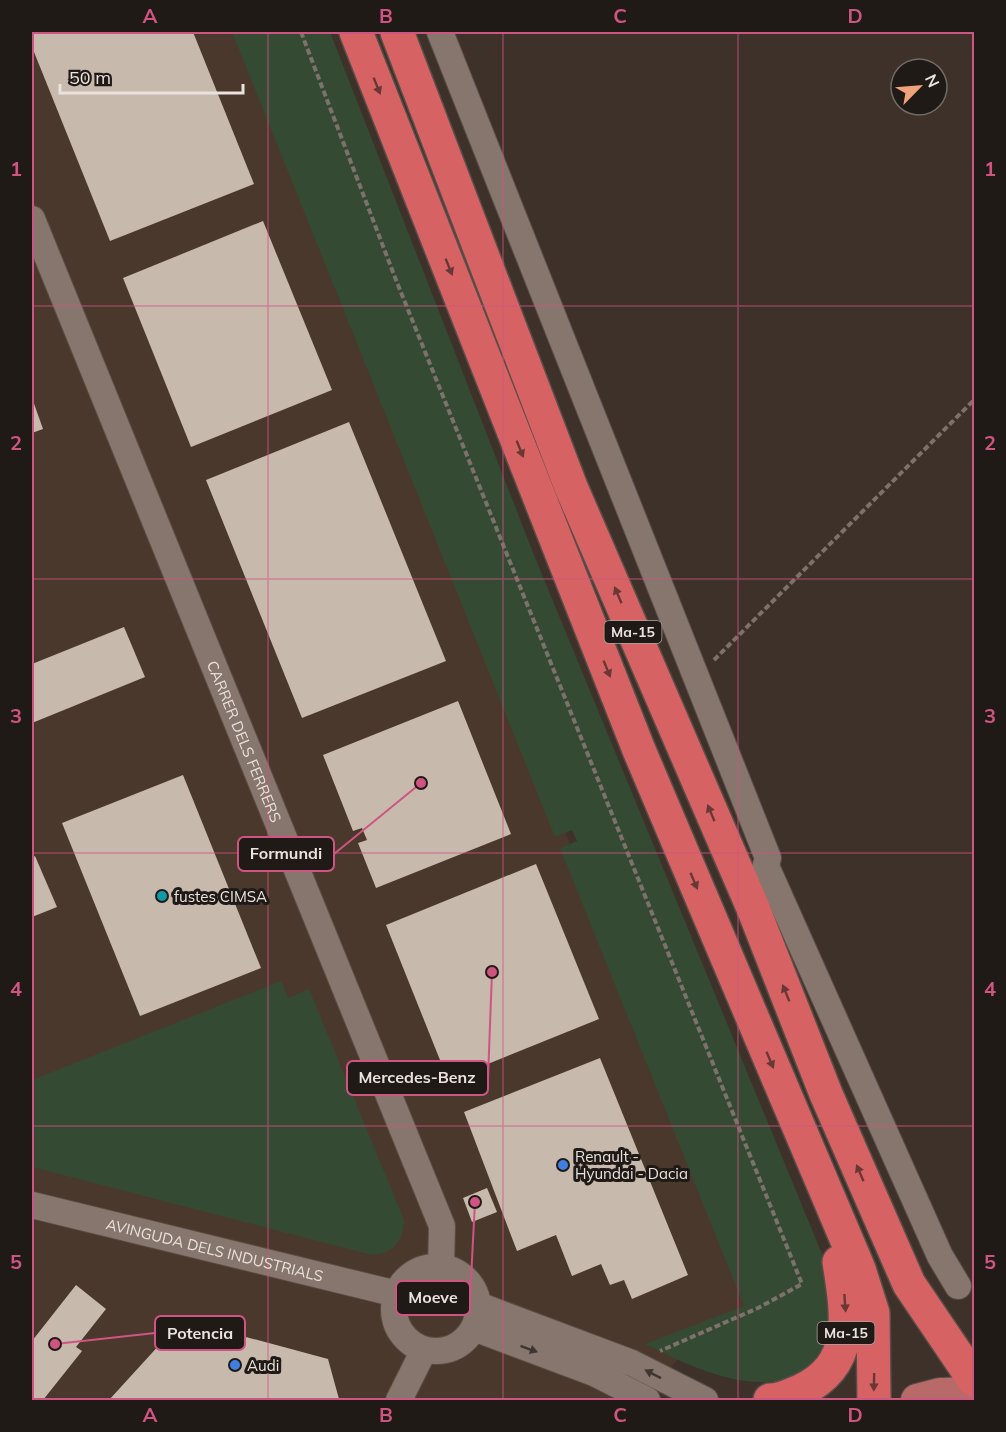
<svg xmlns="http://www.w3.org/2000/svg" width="1006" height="1432" font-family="Mulish,sans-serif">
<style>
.built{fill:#4b382d}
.green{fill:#344a32}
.building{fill:#c8b9ad}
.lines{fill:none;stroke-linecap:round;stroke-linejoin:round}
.minor-casing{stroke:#584d47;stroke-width:28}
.major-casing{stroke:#584d47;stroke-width:34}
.highway-casing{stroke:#584d47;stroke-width:36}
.path{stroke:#7d726b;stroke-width:4;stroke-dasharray:6 3;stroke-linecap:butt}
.minor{stroke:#86766d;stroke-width:26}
.major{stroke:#b76a68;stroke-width:32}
.highway{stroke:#d76264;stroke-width:33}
.oneway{fill:#693736}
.oneway2{fill:#3f3631}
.grid{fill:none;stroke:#ce5582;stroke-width:1.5;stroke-opacity:0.55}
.culture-dot{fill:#0f9aa8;stroke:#201a17;stroke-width:2}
.shop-dot{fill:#3f7fe0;stroke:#201a17;stroke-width:2}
.labels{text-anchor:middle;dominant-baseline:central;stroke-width:6;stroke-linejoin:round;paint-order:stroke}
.shield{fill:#201a17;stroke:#aea6a2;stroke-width:1.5}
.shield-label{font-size:14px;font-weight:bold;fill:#ebe2dd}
.street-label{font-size:15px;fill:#ebe2dd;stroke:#201a17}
.poi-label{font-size:15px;fill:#ebe2dd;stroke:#201a17;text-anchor:start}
.leader{fill:none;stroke:#ce5582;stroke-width:2}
.callout-dot{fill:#ce5582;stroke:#201a17;stroke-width:2}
.callout{fill:#201a17;stroke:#ce5582;stroke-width:2}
.callout-label{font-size:16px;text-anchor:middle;font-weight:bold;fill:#ebe2dd}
.neatline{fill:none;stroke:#ce5582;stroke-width:2}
.grid-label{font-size:20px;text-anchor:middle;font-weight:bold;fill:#ce5582}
</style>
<rect width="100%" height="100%" fill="#3e3129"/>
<polygon class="built" points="32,32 245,32 757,1311 689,1347 641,1400 32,1400"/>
<g class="green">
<path d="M232 32H330L534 555 834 1283 825 1287C832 1307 832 1331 821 1350 782 1413 694 1368 645 1344L744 1306 560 848 577 841 572 830 555 837Z"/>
<path d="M281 981 288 998 309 989 404 1220C404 1242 390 1257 368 1254L32 1167V1080Z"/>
</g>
<g class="building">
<polygon points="32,32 193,32 254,184 110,241 32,47"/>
<polygon points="263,221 332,390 191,447 123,278"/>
<polygon points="32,398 43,429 32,433"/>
<polygon points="349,422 446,661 302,718 206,480"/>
<polygon points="124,627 145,677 32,723 32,664"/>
<polygon points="458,701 511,834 376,888 358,843 367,840 362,828 353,831 323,755"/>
<polygon points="183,775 261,968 140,1016 62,823"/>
<polygon points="35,856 57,907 32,917 32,858"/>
<polygon points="536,864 599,1019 448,1080 386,925"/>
<polygon points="600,1058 688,1275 632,1299 624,1280 610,1285 601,1264 572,1276 556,1235 517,1251 464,1112"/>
<polygon points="487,1188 497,1212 472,1222 463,1198"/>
<polygon points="76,1285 106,1309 76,1347 82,1351 43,1400 32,1400 32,1341"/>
<polygon points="183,1319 218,1351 235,1334 328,1359 339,1399 109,1400"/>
</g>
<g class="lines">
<g class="minor-casing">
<g id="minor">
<polyline points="440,32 768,858 753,908"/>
<path id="s1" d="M32 219 442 1226 441 1267"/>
<polyline points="766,866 940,1256 958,1286"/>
<path id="s2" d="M32 1205 397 1294"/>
<circle cx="436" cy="1309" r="42"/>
<polyline points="478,1305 632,1363 705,1400"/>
<polyline points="474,1328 594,1373 647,1400"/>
<polyline points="399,1400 424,1350"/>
</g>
</g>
<g class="major-casing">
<polyline id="major" points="917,1400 940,1394 974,1393"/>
</g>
<g class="highway-casing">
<g id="highway">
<polyline points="356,32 639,750 859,1269 873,1313 874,1400"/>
<polyline points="397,32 571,487 753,908 826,1094 909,1284 974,1380"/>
<path d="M770 1400C781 1400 790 1395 800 1391 857 1365 847 1313 839 1262"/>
</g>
</g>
<g class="path">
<polyline points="301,32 396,280 802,1284 758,1308 660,1351"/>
<polyline points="714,660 974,400"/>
</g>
<use href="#minor" class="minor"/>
<use href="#major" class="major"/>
<use href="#highway" class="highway"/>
</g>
<defs><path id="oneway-solid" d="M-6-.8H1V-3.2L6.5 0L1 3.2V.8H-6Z" transform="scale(1.5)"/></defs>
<g class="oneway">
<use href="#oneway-solid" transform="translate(377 86) rotate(68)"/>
<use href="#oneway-solid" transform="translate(449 267) rotate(68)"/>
<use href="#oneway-solid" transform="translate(520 449) rotate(68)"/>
<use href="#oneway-solid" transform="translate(618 595) rotate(-113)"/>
<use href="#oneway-solid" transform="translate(607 669) rotate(68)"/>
<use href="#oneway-solid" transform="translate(711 813) rotate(-113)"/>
<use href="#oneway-solid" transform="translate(694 881) rotate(67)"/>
<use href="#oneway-solid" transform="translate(786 993) rotate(-112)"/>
<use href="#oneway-solid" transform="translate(770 1060) rotate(67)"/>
<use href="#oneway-solid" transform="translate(860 1173) rotate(-113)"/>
<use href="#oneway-solid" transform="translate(845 1303) rotate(86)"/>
<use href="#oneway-solid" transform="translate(874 1382) rotate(91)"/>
</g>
<g class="oneway2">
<use href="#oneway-solid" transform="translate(529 1349) rotate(20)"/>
<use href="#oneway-solid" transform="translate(653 1374) rotate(-153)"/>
</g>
<path class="grid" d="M268 32V1400M503 32V1400M738 32V1400M32 306H974M32 579H974M32 853H974M32 1126H974"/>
<circle class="culture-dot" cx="162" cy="896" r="6"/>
<g class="shop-dot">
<circle cx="563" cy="1165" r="6"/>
<circle cx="235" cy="1365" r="6"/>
</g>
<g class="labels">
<g class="shield">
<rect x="604.5" y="621" width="57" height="22" rx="4.5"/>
<rect x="817.5" y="1322" width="57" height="22" rx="4.5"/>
</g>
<g class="shield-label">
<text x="633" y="632">Ma-15</text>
<text x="846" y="1333">Ma-15</text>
</g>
<g class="street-label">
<text stroke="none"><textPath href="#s1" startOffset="564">CARRER DELS FERRERS</textPath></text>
<text stroke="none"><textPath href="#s2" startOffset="188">AVINGUDA DELS INDUSTRIALS</textPath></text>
</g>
<g class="poi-label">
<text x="174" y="896">fustes CIMSA</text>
<text x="575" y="1156">Renault -<tspan x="575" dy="17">Hyundai - Dacia</tspan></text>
<text x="247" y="1365">Audi</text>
</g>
</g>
<path class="leader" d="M421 783L334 854M492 972L488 1078M475 1202L470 1298M55 1344L155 1333"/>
<g class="callout-dot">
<circle cx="421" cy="783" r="6"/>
<circle cx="492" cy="972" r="6"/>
<circle cx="475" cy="1202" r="6"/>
<circle cx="55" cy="1344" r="6"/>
</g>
<g class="callout">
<rect x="238" y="837" width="96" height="34" rx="6"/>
<rect x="347" y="1061" width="141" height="34" rx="6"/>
<rect x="396" y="1281" width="74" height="34" rx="6"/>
<rect x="155" y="1316" width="90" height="34" rx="6"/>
</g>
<g class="callout-label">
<text x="286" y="859">Formundi</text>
<text x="417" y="1083">Mercedes-Benz</text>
<text x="433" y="1303">Moeve</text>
<text x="200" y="1339">Potencia</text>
</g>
<rect width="1006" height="1432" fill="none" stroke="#201a17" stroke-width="66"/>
<g transform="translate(919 87) rotate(65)"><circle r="28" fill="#201a17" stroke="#716a66" stroke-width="1.5"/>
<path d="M0-4.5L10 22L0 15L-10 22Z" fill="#f0a27a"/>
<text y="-9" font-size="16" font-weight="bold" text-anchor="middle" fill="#ebe2dd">N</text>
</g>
<path d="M60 84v9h183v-9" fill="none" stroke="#ebe2dd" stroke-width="3"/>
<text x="69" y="84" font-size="18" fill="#ebe2dd" stroke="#201a17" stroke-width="4.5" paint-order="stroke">50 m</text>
<rect x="33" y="33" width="940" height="1366" class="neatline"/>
<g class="grid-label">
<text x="150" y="23">A</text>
<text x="386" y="23">B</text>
<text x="620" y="23">C</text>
<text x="855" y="23">D</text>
<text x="16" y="176">1</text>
<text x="990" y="176">1</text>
<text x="16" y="450">2</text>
<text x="990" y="450">2</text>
<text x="16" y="723">3</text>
<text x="990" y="723">3</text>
<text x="16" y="996">4</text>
<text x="990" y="996">4</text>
<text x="16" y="1269">5</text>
<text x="990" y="1269">5</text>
<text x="150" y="1422">A</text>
<text x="386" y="1422">B</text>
<text x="620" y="1422">C</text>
<text x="855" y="1422">D</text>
</g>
</svg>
